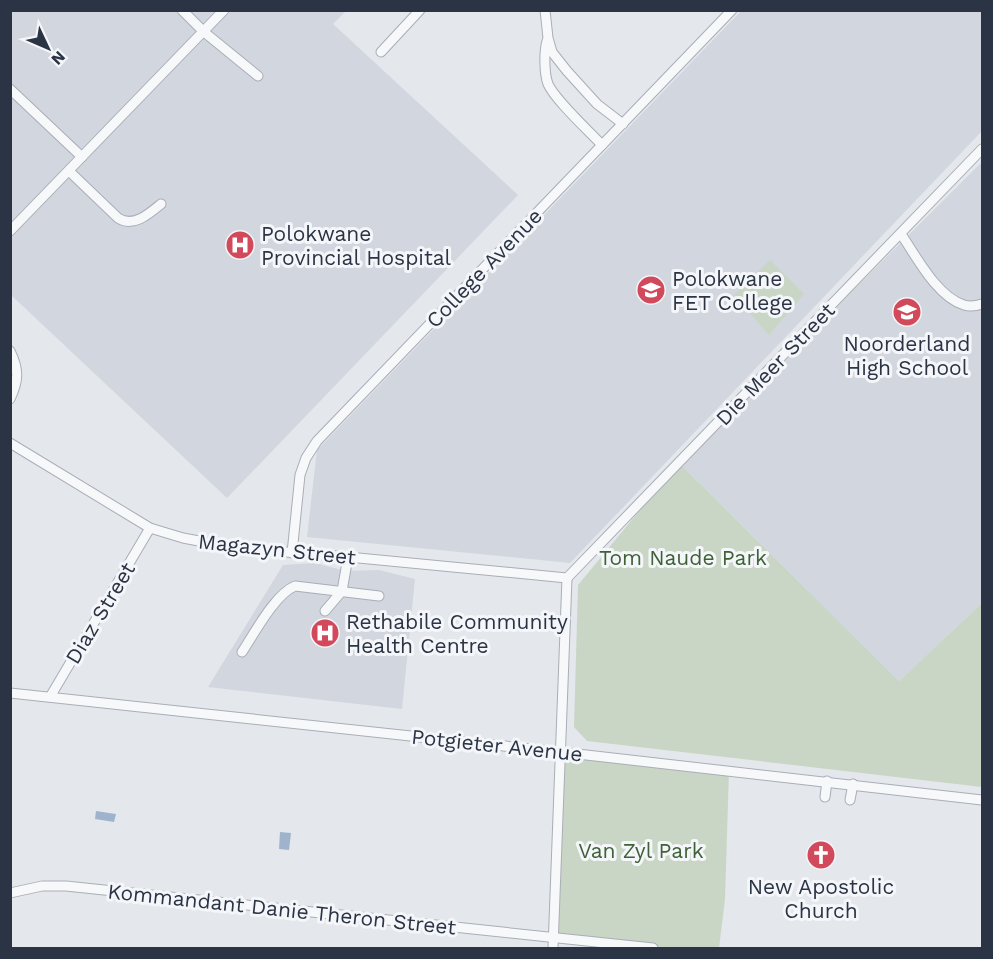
<svg xmlns="http://www.w3.org/2000/svg" width="993" height="959" font-family="'Work Sans',sans-serif">
<style>
.built{fill:#d2d6de}
.green{fill:#c9d6c5}
.water{fill:#9fb4cc}
.lines{fill:none;stroke-linecap:round;stroke-linejoin:round}
.minor-casing{stroke:#a9aeb7;stroke-width:11}
.minor{stroke:#f7f8fa;stroke-width:9}
.labels{text-anchor:middle;dominant-baseline:central;stroke-width:6;stroke-linejoin:round;paint-order:stroke}
.poi-label{font-size:21px;fill:#2b3445;stroke:#f4f6f9;text-anchor:start}
.street-label{font-size:21px;fill:#2b3445;stroke:#f4f6f9}
.park-label{font-size:21px;fill:#3f6138;stroke:#f4f6f9}
</style>
<rect width="100%" height="100%" fill="#e4e7ec"/>
<g class="built">
<polygon points="10,11 346,11 333,24 518,195 227,498 11,295"/>
<polygon points="741,11 982,11 982,131 570,563 307,537 317,450"/>
<polygon points="982,162 982,603 899,681 679,463"/>
<polygon points="315,563 346,571 379,570 415,579 402,709 208,687 283,565"/>
</g>
<g class="green">
<polygon points="770,260 804,294 769,335 734,295"/>
<polygon points="679,463 899,681 982,603 982,787 587,741 574,727 578,585"/>
<polygon points="560,752 729,770 725,899 719,948 654,948 554,937"/>
</g>
<g class="water">
<polygon points="96,811 116,814 114,822 95,819"/>
<polygon points="280,832 291,833 289,850 279,849"/>
</g>
<g class="lines">
<g class="minor-casing">
<g id="minor">
<polyline points="182,10 204,32 258,76"/>
<polyline points="545,10 548,38 552,52 567,71 597,104 623,124"/>
<path d="M547 41C544 51 544 73 548 84 555 100 589 131 602 145"/>
<polyline points="381,52 420,10"/>
<polyline points="10,89 82,157"/>
<path d="M69 171 118 218C133 228 149 214 161 204"/>
<polyline points="10,231 224,10"/>
<path d="M901 234C916 256 937 297 964 305 970 307 976 306 982 304"/>
<path d="M10 351C19 369 19 380 10 399"/>
<polyline points="10,443 150,528 183,538 236,548 348,557 567,578"/>
<polyline points="292,553 300,475 306,458 317,441 732,10"/>
<polyline points="567,578 982,149"/>
<polyline points="325,611 342,591 348,557"/>
<path d="M242 652C254 634 275 594 295 586L379 596"/>
<polyline points="10,693 560,752 982,800"/>
<polyline points="50,697 150,528"/>
<polyline points="825,797 827,781"/>
<polyline points="850,800 853,784"/>
<polyline points="10,893 42,886 66,886 653,948"/>
<polyline points="553,948 567,578"/>
</g>
</g>
<use href="#minor" class="minor"/>
</g>
<defs>
<g id="hospital-disc" transform="scale(1.5)"><circle r="9.5" fill="#d1495b" stroke="#f4f6f9"/><path d="M-5-5h3v3.5h4V-5h3V5h-3V1.5h-4V5h-3Z" fill="#fff"/></g>
<g id="university-disc" transform="scale(1.5)"><circle r="9.5" fill="#d1495b" stroke="#f4f6f9"/><path d="M0-5L7-2L0 1L-7-2ZM-4 1L0 2.5L4 1V4Q0 6-4 4Z" fill="#fff"/></g>
<g id="school-disc" transform="scale(1.5)"><circle r="9.5" fill="#d1495b" stroke="#f4f6f9"/><path d="M0-5L7-2L0 1L-7-2ZM-4 1L0 2.5L4 1V4Q0 6-4 4Z" fill="#fff"/></g>
<g id="church-disc" transform="scale(1.5)"><circle r="9.5" fill="#d1495b" stroke="#f4f6f9"/><path d="M-1.2-6h2.4v3.5h3.3v2.4h-3.3V6h-2.4V-.1h-3.3v-2.4h3.3Z" fill="#fff"/></g>
</defs>
<g fill-rule="evenodd">
<use href="#hospital-disc" x="240" y="245"/>
<use href="#university-disc" x="651" y="290"/>
<use href="#school-disc" x="907" y="312"/>
<use href="#hospital-disc" x="325" y="633"/>
<use href="#church-disc" x="821" y="855"/>
</g>
<g class="labels">
<g class="poi-label">
<text x="261" y="233">Polokwane<tspan x="261" dy="24">Provincial Hospital</tspan></text>
<text x="672" y="278">Polokwane<tspan x="672" dy="24">FET College</tspan></text>
<text x="907" y="343" text-anchor="middle">Noorderland<tspan x="907" dy="24">High School</tspan></text>
<text x="346" y="621">Rethabile Community<tspan x="346" dy="24">Health Centre</tspan></text>
<text x="821" y="886" text-anchor="middle">New Apostolic<tspan x="821" dy="24">Church</tspan></text>
</g>
<g class="street-label">
<text transform="translate(484 268) rotate(-46)">College Avenue</text>
<text transform="translate(775 364) rotate(-46)">Die Meer Street</text>
<text transform="translate(277 549) rotate(6)">Magazyn Street</text>
<text transform="translate(100 613) rotate(-59)">Diaz Street</text>
<text transform="translate(497 745) rotate(6)">Potgieter Avenue</text>
<text transform="translate(282 909) rotate(6)">Kommandant Danie Theron Street</text>
</g>
<g class="park-label">
<text x="683" y="557">Tom Naude Park</text>
<text x="641" y="850">Van Zyl Park</text>
</g>
</g>
<rect width="993" height="959" fill="none" stroke="#2b3445" stroke-width="24"/>
<g transform="translate(48 48) rotate(134)" stroke="#f4f6f9" stroke-width="4.5" paint-order="stroke">
<path d="M0-4.5L10 22L0 15L-10 22Z" fill="#2b3445"/>
<text y="-9" font-size="16" font-weight="bold" text-anchor="middle" fill="#2b3445">N</text>
</g>
</svg>
